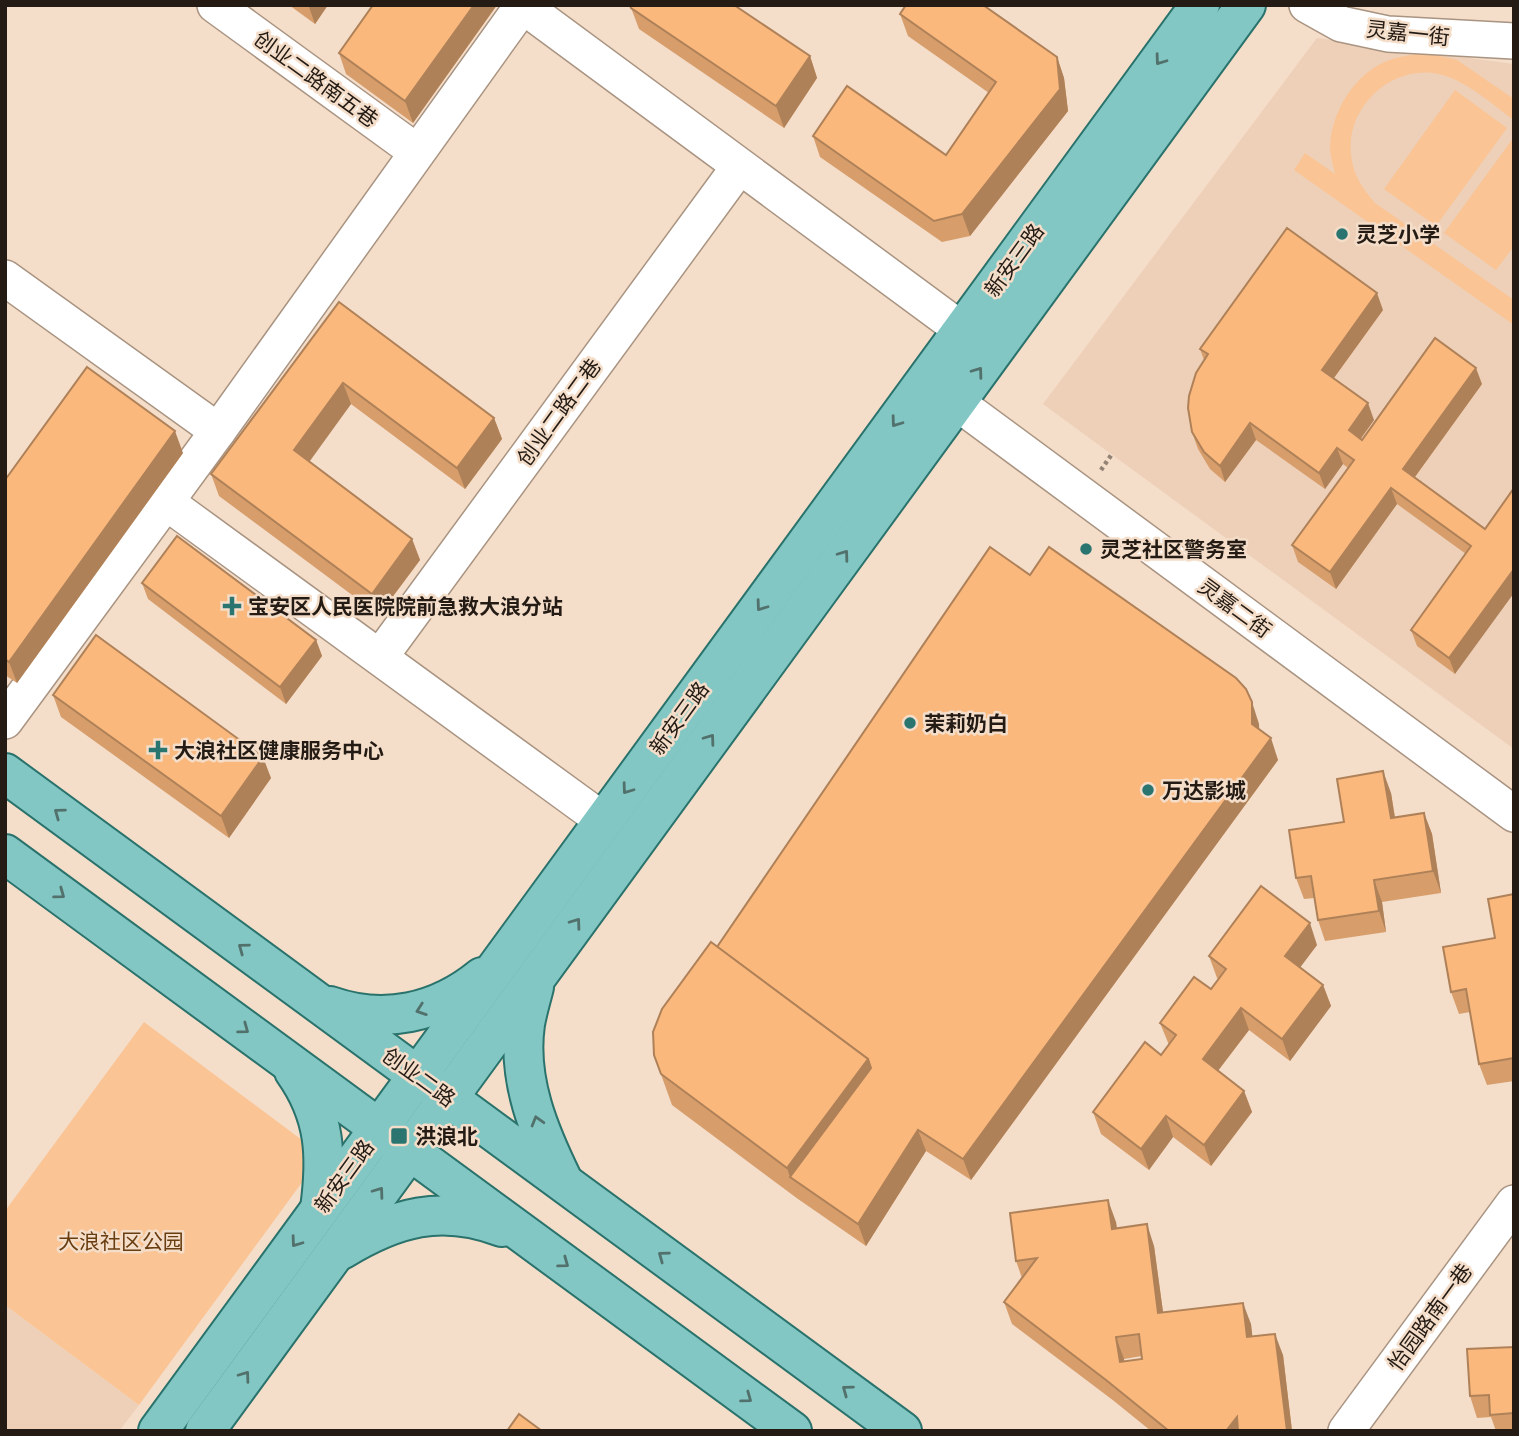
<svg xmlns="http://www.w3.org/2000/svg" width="1519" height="1436" font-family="'PT Sans','Noto Sans SC',sans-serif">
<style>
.built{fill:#eed0b8}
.green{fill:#fac494}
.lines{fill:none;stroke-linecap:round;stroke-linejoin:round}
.minor-casing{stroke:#a99482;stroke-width:38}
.major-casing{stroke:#2a726c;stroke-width:42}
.path{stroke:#938375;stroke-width:4.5;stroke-dasharray:3.5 3.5;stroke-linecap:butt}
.minor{stroke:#fff;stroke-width:35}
.major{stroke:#82c7c4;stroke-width:38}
.wall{fill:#d79e6c;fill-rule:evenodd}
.shaded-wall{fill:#af8158}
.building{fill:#fab87d;stroke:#af8158;stroke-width:2;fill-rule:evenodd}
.oneway{stroke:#52716c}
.poi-dot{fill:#2b7571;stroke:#f4ddc9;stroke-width:2.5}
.labels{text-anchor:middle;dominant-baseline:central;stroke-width:5;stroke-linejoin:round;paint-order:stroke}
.street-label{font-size:21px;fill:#231b14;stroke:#f4ddc9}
.poi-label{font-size:21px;font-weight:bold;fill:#231b14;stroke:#f4ddc9;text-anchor:start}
.park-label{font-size:21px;fill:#683d10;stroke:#f4ddc9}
</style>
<rect width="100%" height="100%" fill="#f4ddc9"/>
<g class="built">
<polygon points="1317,38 1514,64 1514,749 1043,404"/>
<polygon points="5,1305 139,1405 119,1431 5,1431"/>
</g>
<g class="green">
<path d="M1427 53 1457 60 1514 99V120C1493 105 1470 84 1446 76 1394 59 1341 109 1352 161 1355 178 1364 190 1375 203L1514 300V325L1294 170 1305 153 1335 174C1333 165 1330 155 1330 146 1332 107 1360 65 1400 57 1409 55 1418 54 1427 53Z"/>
<polygon points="1455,90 1507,128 1436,226 1384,189"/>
<polygon points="1514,137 1514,246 1496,270 1444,233"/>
<polygon points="144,1022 322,1155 139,1405 5,1305 5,1211"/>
</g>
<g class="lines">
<g class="minor-casing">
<g id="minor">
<polyline points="215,5 417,152"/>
<polyline points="1307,5 1341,24 1388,34 1514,41"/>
<polyline points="523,6 962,330"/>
<polyline points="5,278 218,431"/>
<polyline points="956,402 1514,814"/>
<polyline points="166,502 604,821"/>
<polyline points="380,657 739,167"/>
<polyline points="5,721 218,431 523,5"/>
<polyline points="1346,1431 1514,1203"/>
</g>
</g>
<g class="major-casing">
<g id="major">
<polyline points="5,773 902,1431"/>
<polyline points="5,854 792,1431"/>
<path d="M534 987C531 999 527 1012 525 1024 517 1080 539 1132 563 1181"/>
<path d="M330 1006C384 1025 438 1013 482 977"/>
<path d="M294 1071C326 1116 327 1157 320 1209"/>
<path d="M341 1250C395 1217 441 1204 502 1227"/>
<polyline points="158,1431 1200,5"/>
<polyline points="205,1431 1246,5"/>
</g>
</g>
<polyline class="path" points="1101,470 1112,454"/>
<use href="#minor" class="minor"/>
<use href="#major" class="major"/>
</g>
<g class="wall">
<polygon points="289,5 328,5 315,24"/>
<polygon points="373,5 497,5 413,123 346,74 339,53"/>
<polygon points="630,5 810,56 817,78 784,128 639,29"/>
<polygon points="900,14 1057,57 1064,78 1068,111 970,236 942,242 820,157 813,136 946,155 989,93 908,36"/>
<polygon points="339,302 494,418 502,439 465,489 351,404 309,461 412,539 420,560 379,615 219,496 211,474"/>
<polygon points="1383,310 1334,378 1374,420 1361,439 1362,440 1482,384 1415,477 1485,529 1455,674 1417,646 1411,630 1466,554 1397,504 1336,589 1298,562 1292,545 1348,468 1343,464 1325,489 1256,440 1225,482 1210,469 1198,449 1192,432 1204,360 1200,349"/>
<polygon points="183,453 17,683 5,675 5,480"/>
<polygon points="1030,575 1259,724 1259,730 1278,760 971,1180 926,1151 866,1246 798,1199 672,1105 654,1055 717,947"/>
<polygon points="142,583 316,640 322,656 286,704 148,599"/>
<polygon points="53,695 271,778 229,838 61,717"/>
<polygon points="1391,793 1395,817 1424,813 1432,834 1441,893 1382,902 1386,932 1325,941 1318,920 1314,898 1304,899 1296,878 1344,822"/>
<polygon points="1514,894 1514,1081 1487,1085 1479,1064 1470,1012 1459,1014 1451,992 1495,938"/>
<polygon points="1317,945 1300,967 1323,985 1331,1006 1290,1061 1249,1030 1218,1071 1244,1091 1252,1112 1211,1166 1173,1137 1149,1170 1101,1134 1093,1112 1161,1055 1169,1045 1160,1023 1211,989 1218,979 1217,978 1209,956"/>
<path d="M1116 1222 1117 1228 1154 1246 1163 1312 1251 1324 1252 1337 1283 1355 1292 1431H1151L1114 1401 1012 1324 1004 1302 1022 1278 1016 1261ZM1142 1356V1359L1124 1361V1359Z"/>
<polygon points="1514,1347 1514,1431 1496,1431 1491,1417 1477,1418 1470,1396"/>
</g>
<g class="shaded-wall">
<polygon points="311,5 328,5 315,24 309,7"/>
<polygon points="474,5 497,5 413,123 405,101"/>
<polygon points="810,56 817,78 784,128 776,106"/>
<polygon points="1057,57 1064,78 1068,111 970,236 962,214"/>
<polygon points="1377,293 1383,310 1328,386 1322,370"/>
<polygon points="1476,368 1482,384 1409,485 1403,469"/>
<polygon points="343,383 351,404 302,472 294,450"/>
<polygon points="1368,403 1374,420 1355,446 1349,430"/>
<polygon points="494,418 502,439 465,489 457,468"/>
<polygon points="1250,423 1256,440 1225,482 1220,466"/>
<polygon points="175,431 183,453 17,683 9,662"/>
<polygon points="1337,448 1343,464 1325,489 1319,473"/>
<polygon points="1391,488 1397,504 1336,589 1330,572"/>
<polygon points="412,539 420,560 379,615 372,594"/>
<polygon points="1514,569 1514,593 1455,674 1449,658"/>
<polygon points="316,640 322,656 286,704 280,687"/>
<polygon points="1252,702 1259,724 1260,746 1252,724"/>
<polygon points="1271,738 1278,760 971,1180 963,1159"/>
<polygon points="263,757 271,778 229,838 221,816"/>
<polygon points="1383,771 1391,793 1398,839 1391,818"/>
<polygon points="1424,813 1432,834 1441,893 1433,871"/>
<polygon points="1374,880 1382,902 1386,932 1379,911"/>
<polygon points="1310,923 1317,945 1293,977 1285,956"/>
<polygon points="1323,985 1331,1006 1290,1061 1282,1039"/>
<polygon points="1241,1008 1249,1030 1210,1081 1203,1059"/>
<polygon points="868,1059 879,1090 790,1177 787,1168"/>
<polygon points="1244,1091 1252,1112 1211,1166 1204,1145"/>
<polygon points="1166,1116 1173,1137 1149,1170 1141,1149"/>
<polygon points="918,1130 926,1151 866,1246 858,1224"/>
<polygon points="1108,1200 1116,1222 1119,1250 1112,1229"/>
<polygon points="1147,1224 1154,1246 1166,1334 1158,1313"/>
<polygon points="1243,1303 1251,1324 1255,1359 1247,1337"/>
<polygon points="1275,1334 1283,1355 1292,1431 1287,1431"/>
<polygon points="1116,1337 1124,1359 1127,1383 1120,1362"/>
<polygon points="1237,1417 1242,1431 1226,1431"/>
</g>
<g class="building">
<polygon points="373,5 474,5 405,101 339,53"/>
<polygon points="630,5 734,5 810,56 776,106 631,8"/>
<polygon points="906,5 983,5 1057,57 1060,89 962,214 934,221 813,136 847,86 946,155 996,82 900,14"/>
<polygon points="1287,228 1377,293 1322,370 1368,403 1349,430 1362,440 1435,338 1476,368 1403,469 1485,529 1514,488 1514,569 1449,658 1411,630 1471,546 1391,488 1330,572 1292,545 1354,460 1337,448 1319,473 1250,423 1220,466 1204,452 1192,432 1188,408 1189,396 1196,373 1208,354 1200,349"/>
<polygon points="339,302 494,418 457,468 343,383 294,450 412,539 372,594 211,474"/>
<polygon points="87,367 175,431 9,662 5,659 5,480"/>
<polygon points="177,536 316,640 280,687 142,583"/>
<polygon points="990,547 1030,575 1049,547 1236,678 1246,689 1252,702 1252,724 1271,738 963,1159 918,1130 858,1224 790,1177 871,1068 868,1059 717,947"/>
<polygon points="96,635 263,757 221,816 53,695"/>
<polygon points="1383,771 1391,818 1424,813 1433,871 1374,880 1379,911 1318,920 1311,876 1296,878 1289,830 1344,822 1337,779"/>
<polygon points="1261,886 1310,923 1285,956 1323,985 1282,1039 1241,1008 1203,1059 1244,1091 1204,1145 1166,1116 1141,1149 1093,1112 1145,1042 1161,1055 1176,1035 1160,1023 1194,977 1211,989 1226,969 1209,956"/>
<polygon points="1514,894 1514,1058 1479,1064 1466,989 1451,992 1443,947 1495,938 1488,899"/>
<polygon points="711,942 868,1059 787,1168 661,1074 654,1055 653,1032 662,1009"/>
<path d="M1108 1200 1112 1229 1147 1224 1158 1313 1243 1303 1247 1337 1275 1334 1287 1431H1238L1237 1417 1226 1431H1169L1106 1380 1004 1302 1037 1258 1016 1261 1010 1213ZM1139 1334 1142 1359 1120 1362 1116 1337Z"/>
<polygon points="1514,1347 1514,1413 1490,1415 1489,1395 1470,1396 1467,1349"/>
<polygon points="519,1414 542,1431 507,1431"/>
</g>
<defs><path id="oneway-chevron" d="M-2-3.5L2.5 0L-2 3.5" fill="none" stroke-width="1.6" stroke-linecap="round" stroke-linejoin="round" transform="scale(1.75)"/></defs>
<g class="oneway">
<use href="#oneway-chevron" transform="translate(1160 60) rotate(126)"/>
<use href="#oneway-chevron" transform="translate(978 372) rotate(-54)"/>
<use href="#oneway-chevron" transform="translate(896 422) rotate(126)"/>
<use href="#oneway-chevron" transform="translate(844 555) rotate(-54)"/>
<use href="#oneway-chevron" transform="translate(761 606) rotate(126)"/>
<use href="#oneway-chevron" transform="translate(710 739) rotate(-54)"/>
<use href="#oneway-chevron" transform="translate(627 789) rotate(126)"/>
<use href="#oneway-chevron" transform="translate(59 813) rotate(-144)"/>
<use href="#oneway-chevron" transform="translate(60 894) rotate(36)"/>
<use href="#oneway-chevron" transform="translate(576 923) rotate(-54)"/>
<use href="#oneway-chevron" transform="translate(243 948) rotate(-144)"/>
<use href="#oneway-chevron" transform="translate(421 1010) rotate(161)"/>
<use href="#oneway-chevron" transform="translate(244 1029) rotate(36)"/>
<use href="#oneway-chevron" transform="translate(537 1121) rotate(-106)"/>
<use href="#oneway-chevron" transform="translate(379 1192) rotate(-54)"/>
<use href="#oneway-chevron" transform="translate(296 1242) rotate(126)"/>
<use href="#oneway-chevron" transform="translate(663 1256) rotate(-144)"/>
<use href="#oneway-chevron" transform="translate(564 1263) rotate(36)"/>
<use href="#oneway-chevron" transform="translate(245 1376) rotate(-54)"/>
<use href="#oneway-chevron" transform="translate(847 1390) rotate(-144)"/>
<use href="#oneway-chevron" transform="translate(747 1398) rotate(36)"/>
</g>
<g class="poi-dot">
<circle cx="1342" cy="234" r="7"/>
<circle cx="1086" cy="549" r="7"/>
<path d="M228.5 595.5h7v7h7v7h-7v7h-7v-7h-7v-7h7z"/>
<circle cx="910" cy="723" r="7"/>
<path d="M154.5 739.5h7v7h7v7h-7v7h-7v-7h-7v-7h7z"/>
<circle cx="1148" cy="790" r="7"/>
<rect x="390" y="1127" width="18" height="18" rx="3.5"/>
</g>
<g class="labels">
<g class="street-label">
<text transform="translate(1408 33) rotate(6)">灵嘉一街</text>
<text transform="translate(316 79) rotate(36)">创业二路南五巷</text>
<text transform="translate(1014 260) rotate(-54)">新安三路</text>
<text transform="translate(559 412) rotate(-54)">创业二路二巷</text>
<text transform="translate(1235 608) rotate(36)">灵嘉二街</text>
<text transform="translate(679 718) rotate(-54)">新安三路</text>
<text transform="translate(419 1077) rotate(36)">创业二路</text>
<text transform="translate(344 1176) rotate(-54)">新安三路</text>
<text transform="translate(1430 1317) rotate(-54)">怡园路南一巷</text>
</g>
<g class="poi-label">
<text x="1356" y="234">灵芝小学</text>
<text x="1100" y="549">灵芝社区警务室</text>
<text x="248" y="606">宝安区人民医院院前急救大浪分站</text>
<text x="924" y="723">茉莉奶白</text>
<text x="174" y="750">大浪社区健康服务中心</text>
<text x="1162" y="790">万达影城</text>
<text x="415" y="1136">洪浪北</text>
</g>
<g class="park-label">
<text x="121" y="1241">大浪社区公园</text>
</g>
</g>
<rect width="1519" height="1436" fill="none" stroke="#231b14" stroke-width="14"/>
</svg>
